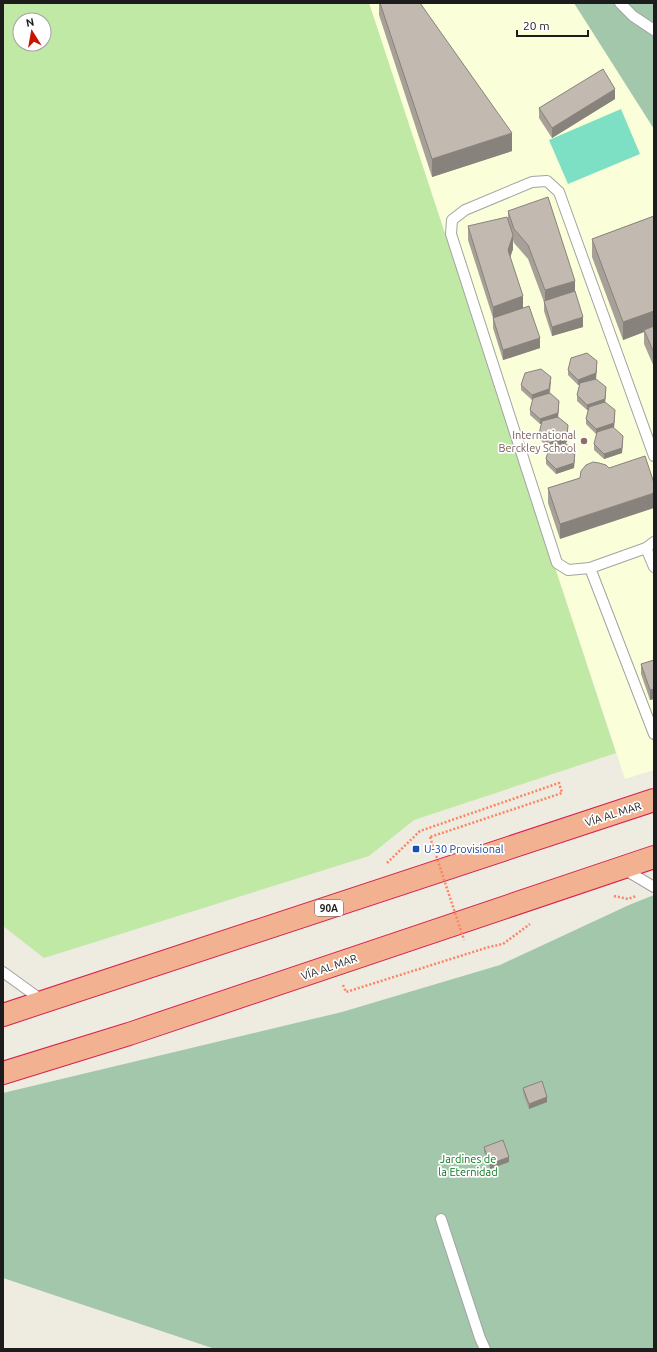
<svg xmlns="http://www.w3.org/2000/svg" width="657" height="1352" font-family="Ubuntu,sans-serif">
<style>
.education{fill:#fbffd9}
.grass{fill:#c0e9a5;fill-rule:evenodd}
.cemetery{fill:#a2c7ab}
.pitch{fill:#7ddfc3}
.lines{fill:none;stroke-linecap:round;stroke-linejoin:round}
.service-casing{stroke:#a3a3a3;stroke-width:12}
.trunk-casing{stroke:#d9214c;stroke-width:24}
.path{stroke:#fc8464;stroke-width:2.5;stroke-dasharray:2 2;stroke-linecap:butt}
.service{stroke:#fff;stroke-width:10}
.trunk{stroke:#f2b292;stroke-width:22}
.path-bridge{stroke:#fc8464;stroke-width:2.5;stroke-dasharray:2 2;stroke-linecap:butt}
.wall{fill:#a7a098}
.shaded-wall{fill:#88827c}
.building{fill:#c2bab1;stroke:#88827c}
.education-dot{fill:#8d6e63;stroke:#fff;stroke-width:1.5}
.transit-dot{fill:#1a4fb4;stroke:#fff;stroke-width:1.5}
.labels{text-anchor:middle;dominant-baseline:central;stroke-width:3.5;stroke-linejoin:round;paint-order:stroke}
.shield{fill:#fff;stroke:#606060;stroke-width:1}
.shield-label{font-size:10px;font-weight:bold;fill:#1c1c1c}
.education-label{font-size:11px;fill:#785e54;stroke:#fff;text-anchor:end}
.street-label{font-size:11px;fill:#1c1c1c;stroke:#fff}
.transit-label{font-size:11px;fill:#164399;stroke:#fff;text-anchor:start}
.park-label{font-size:11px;fill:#097a1f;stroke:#fff}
</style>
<rect width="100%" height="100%" fill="#eeebe1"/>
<polygon class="education" points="369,3 574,3 654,129 654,770 625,779"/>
<path class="grass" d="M3 3H369L616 753 414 820 369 856 44 958 3 926ZM20 20H44V44H20Z"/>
<g class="cemetery">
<polygon points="574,3 654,3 654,129"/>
<polygon points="654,895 654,1349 215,1349 3,1278 3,1093 342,1012 500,965 629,905"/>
</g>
<polygon class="pitch" points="621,109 640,154 568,184 549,140"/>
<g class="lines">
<g class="service-casing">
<g id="service">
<polyline points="620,3 633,16 654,30"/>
<polyline points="654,456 559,192 547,181 532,182 465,210 452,220 451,234 557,563 568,570 590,568 646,548 654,542"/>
<polyline points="646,548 654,567"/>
<polyline points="590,568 654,734"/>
<polyline points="622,868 654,887"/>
<polyline points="3,972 43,1001"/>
<polyline points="441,1219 480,1338 485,1349"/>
</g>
</g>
<g class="trunk-casing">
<g id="trunk">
<polyline points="3,1015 654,800"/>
<polyline points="3,1073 129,1034 654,857"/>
</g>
</g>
<g class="path">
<polyline points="387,863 420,831 559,783 562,793 430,837"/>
<polyline points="614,896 628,899 636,896"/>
<polyline points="343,985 346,992 489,947 503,944 530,924"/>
</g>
<use href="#service" class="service"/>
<use href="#trunk" class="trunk"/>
<polyline class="path-bridge" points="430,837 464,940"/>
</g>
<g class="wall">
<polygon points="379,3 420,3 512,151 432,177 379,15"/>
<polygon points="615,99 552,138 539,118 539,108"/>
<polygon points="508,211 575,291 583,327 552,336 544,311 544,302 528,259 514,243 513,240 513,249 510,257 523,308 540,348 503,360 493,328 493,318 468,240 468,226 508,220"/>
<polygon points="654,216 654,367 644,344 644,332 623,340 592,257 592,239"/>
<polygon points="597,366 596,379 606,392 605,403 615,415 614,428 623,441 622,453 604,459 594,450 594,444 597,434 596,434 586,424 586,419 588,410 587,410 577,401 577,395 580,384 578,385 568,375 568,370"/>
<polygon points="551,382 550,393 559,406 558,417 568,430 567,442 565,443 575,456 574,468 556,474 546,464 546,459 549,448 539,439 539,434 542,424 540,424 530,415 530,410 533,400 532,400 521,390 521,385"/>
<polygon points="586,465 560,539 548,503 548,488 580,478"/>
<polygon points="654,660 654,699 650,700 641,674 641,664"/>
<polygon points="523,1088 547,1102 529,1109 523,1093"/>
<polygon points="484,1147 509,1162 490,1169 484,1152"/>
</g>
<g class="shaded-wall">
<polygon points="615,89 615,99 552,138 552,128"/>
<polygon points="512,133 512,151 432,177 432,159"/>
<polygon points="513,235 513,249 508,264 508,250"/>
<polygon points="575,281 575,295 545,304 545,290"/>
<polygon points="523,296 523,310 493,321 493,307"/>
<polygon points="654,311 654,329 644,330 644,332 623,340 623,322"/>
<polygon points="583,317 583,327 552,336 552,327"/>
<polygon points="540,338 540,348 503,360 503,350"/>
<polygon points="597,361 596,379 578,385 578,380"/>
<polygon points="551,377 549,394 532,400 532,395"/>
<polygon points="606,387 605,404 587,410 587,405"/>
<polygon points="559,401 558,419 540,424 540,419"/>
<polygon points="615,410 614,428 596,434 596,429"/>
<polygon points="568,425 567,442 549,449 549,443"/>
<polygon points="623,436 622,453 604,459 604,454"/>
<polygon points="575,451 574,468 556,474 556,469"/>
<polygon points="654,493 654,508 560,539 560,524"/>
<polygon points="654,689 654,699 650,700 650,690"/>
<polygon points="547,1097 547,1102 529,1109 529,1104"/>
<polygon points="509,1157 509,1162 490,1169 490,1164"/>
</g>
<g class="building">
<polygon points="380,3 420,3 512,133 432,159"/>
<polygon points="603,69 615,89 552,128 539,108"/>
<polygon points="548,197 575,281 545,290 528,245 514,229 508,211"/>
<polygon points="654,216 654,311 623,322 592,239"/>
<polygon points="507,217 513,235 508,250 523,296 493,307 468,226"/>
<polygon points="575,291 583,317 552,327 544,301"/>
<polygon points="529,306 540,338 503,350 493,318"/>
<polygon points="654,326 654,353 644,330"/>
<polygon points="587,353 597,361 596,373 578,380 568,370 571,358"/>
<polygon points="541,369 551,377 549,389 532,395 521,385 525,373"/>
<polygon points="596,379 606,387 605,399 587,405 577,395 580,383"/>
<polygon points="550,393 559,401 558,413 540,419 530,410 533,398"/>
<polygon points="605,402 615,410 614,423 596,429 586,419 589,407"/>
<polygon points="558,417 568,425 567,437 549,443 539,434 542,421"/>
<polygon points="613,427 623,436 622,448 604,454 594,444 597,432"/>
<polygon points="565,443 575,451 574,463 556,469 546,459 549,447"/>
<polygon points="645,456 654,483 654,493 560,524 548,488 580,478 581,471 586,465 593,462 599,463 606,465 609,468"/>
<polygon points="654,660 654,689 650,690 641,664"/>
<polygon points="542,1081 547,1097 529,1104 523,1088"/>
<polygon points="503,1140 509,1157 490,1164 484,1147"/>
</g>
<circle class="education-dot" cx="584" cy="441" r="4"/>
<rect class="transit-dot" x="412" y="845" width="8" height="8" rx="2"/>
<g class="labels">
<rect class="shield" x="315" y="900" width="28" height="16" rx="3"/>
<g class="shield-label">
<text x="329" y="908">90A</text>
</g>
<g class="education-label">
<text x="576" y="435">International<tspan x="576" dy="13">Berckley School</tspan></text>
</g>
<g class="street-label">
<text transform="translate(613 814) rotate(-18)">VÍA AL MAR</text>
<text transform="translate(329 967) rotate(-19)">VÍA AL MAR</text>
</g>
<g class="transit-label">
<text x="424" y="849">U-30 Provisional</text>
</g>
<g class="park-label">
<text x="468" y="1159">Jardines de<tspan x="468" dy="13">la Eternidad</tspan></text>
</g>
</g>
<rect width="657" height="1352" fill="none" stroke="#1c1c1c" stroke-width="8"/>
<g transform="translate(32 32) rotate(349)"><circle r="19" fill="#ffffff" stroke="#a4a4a4"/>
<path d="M0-3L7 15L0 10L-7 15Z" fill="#c81500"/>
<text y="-6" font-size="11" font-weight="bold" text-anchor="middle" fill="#1c1c1c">N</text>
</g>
<path d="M517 30v6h71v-6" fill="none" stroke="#1c1c1c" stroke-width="2"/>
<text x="523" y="30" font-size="12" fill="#1c1c1c" stroke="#ffffff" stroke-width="3" paint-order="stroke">20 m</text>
</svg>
